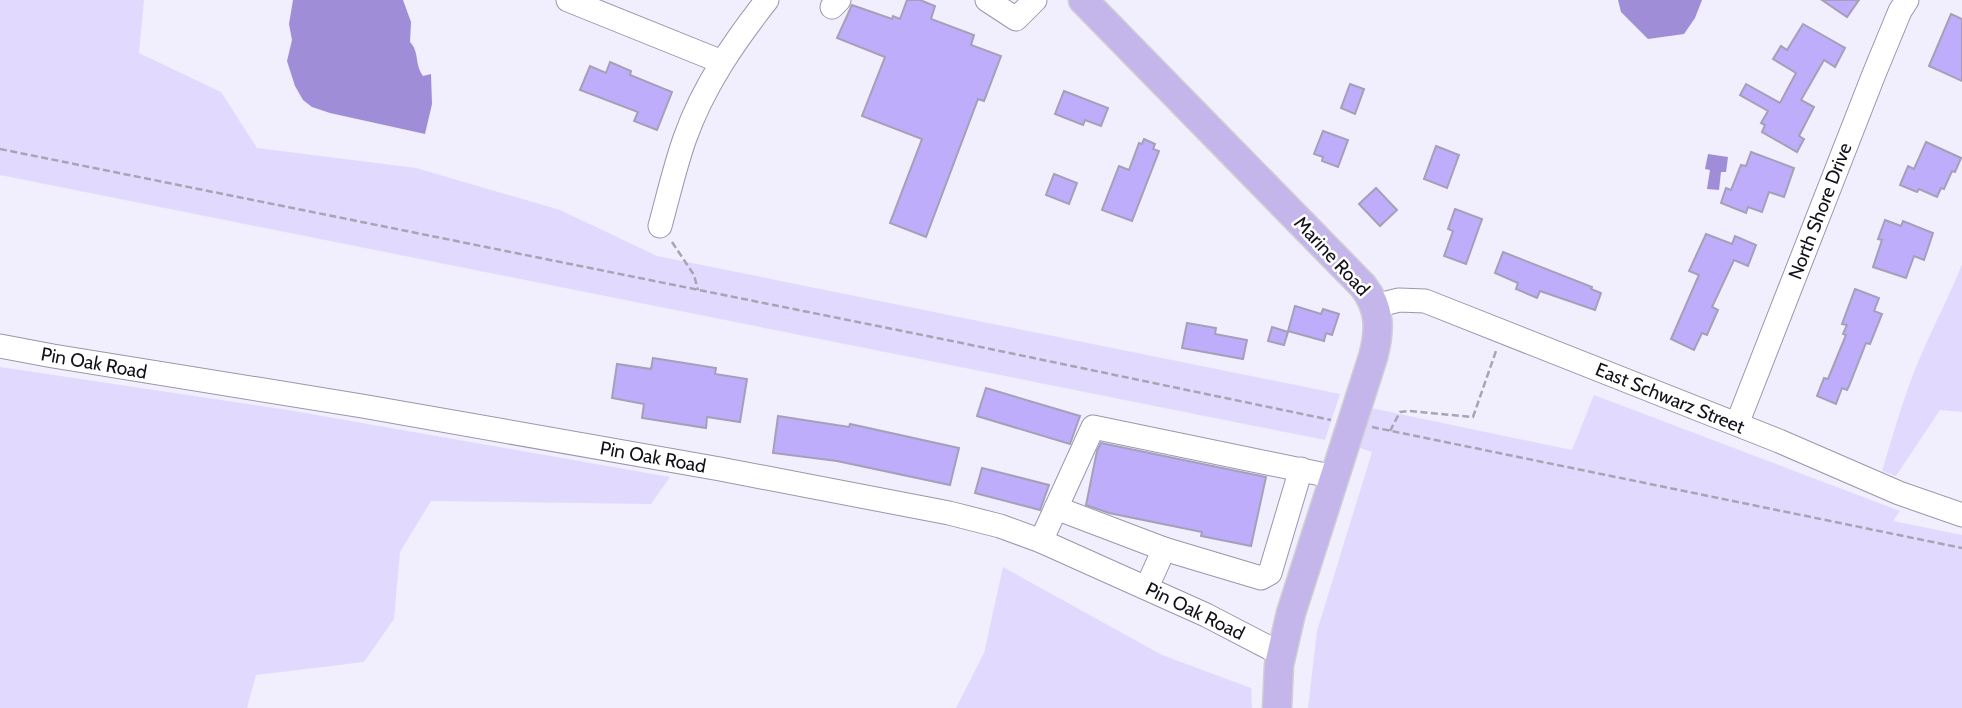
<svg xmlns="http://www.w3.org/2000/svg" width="1962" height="708" font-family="Cabin,sans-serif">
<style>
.green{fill:#e1dafe}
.water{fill:#9f8dd8}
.building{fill:#beadfa;stroke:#a5a0b8;stroke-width:2}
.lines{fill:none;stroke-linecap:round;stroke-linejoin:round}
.minor-casing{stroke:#9a96ad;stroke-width:25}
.major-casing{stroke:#d0cfd1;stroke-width:31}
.path{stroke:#a8a5b2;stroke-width:2.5;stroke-dasharray:7 3.5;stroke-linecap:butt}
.minor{stroke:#fff;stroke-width:23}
.major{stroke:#c4b6eb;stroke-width:28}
.labels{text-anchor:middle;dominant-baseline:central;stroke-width:5;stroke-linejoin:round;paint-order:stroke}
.street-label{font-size:19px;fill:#13111a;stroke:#fff}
</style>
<rect width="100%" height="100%" fill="#f1eefd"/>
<g class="green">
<polygon points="0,0 144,0 139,53 221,92 257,148 416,168 560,210 657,256 1340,394 1325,440 0,175"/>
<path d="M1962 264V412L1940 410 1896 476 1882 471C1894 432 1905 391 1922 353 1935 323 1950 295 1962 264Z"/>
<polygon points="0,367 288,410 670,477 651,504 431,501 400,552 394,619 364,662 256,675 247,708 0,708"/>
<polygon points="1594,395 1900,511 1893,521 1962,535 1962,708 1308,708 1317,631 1372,452 1360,448 1371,408 1572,450"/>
<polygon points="1003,567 1162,655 1251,688 1252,708 956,708 984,653"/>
</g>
<g class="water">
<path d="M293 0H403L411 22 410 42C420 53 414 63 423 76L431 74 432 104 425 134 330 113 312 107 303 100 295 86 287 61 292 40 289 24Z"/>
<polygon points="1618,0 1702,0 1695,18 1684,34 1648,39 1621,12"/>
<polygon points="1708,154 1728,157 1726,172 1721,172 1719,190 1707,189 1710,170 1705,169"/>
</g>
<g class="building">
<polygon points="907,0 920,0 935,6 931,19 974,35 971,45 1001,56 984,101 978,99 926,237 890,223 922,139 862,116 885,57 837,38 852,5 892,19 893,16 900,19"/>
<polygon points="1822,0 1859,0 1847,17"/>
<polygon points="1951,14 1962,19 1962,81 1929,66"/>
<polygon points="1803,24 1845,48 1835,67 1824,60 1801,100 1814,107 1799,136 1804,139 1797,152 1762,132 1765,125 1761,123 1768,111 1740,95 1746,84 1780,103 1796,73 1773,59 1781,46 1787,50"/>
<polygon points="610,62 631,71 630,75 672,92 657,130 634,121 638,112 580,90 590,66 606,73"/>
<polygon points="1350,84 1364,89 1355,114 1341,108"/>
<polygon points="1064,91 1108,108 1101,126 1085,120 1083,125 1055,114"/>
<polygon points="1323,131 1348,140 1338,167 1322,161 1323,157 1314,154"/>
<polygon points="1144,139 1155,144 1153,149 1159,151 1132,221 1102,210 1119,166 1129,170 1139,143 1142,144"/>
<polygon points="1926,142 1961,158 1955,172 1952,171 1944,189 1941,188 1937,197 1919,189 1917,192 1900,185 1908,166 1914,169"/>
<polygon points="1436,146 1459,155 1447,188 1424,179"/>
<polygon points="1751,152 1794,168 1784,197 1769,192 1762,212 1748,207 1746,213 1721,203 1726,188 1731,190 1741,165 1746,166"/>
<polygon points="1054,174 1077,183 1069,204 1046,195"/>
<polygon points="1376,188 1397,210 1380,226 1359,204"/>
<polygon points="1455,209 1482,219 1466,264 1444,256 1453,231 1448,229"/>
<polygon points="1885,220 1901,226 1903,221 1933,233 1924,260 1914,256 1906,278 1873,267 1882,240 1878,239"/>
<polygon points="1706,234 1732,244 1735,236 1756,245 1748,266 1734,260 1712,307 1718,310 1707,335 1702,333 1694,350 1671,339 1699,275 1689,271"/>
<polygon points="1503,252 1592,287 1591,289 1601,293 1595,310 1540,291 1537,298 1516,289 1518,283 1495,273"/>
<polygon points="1855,289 1879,298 1874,311 1882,314 1870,344 1866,343 1849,386 1847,390 1842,388 1836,404 1817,396 1824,378 1828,379 1846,335 1843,334 1847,325 1842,324"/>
<polygon points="1295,306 1321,314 1323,309 1339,314 1332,335 1326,333 1324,341 1288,331"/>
<polygon points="1187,323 1216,328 1215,334 1247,340 1243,359 1182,348"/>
<polygon points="1272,327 1288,332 1284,345 1268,341"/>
<polygon points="653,358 716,368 715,374 747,379 740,422 707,417 706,428 642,418 644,404 612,398 617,364 651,369"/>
<polygon points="986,388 1080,416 1070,444 977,416"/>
<polygon points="778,416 849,427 850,424 959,448 950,485 837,461 773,453"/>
<polygon points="1101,443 1266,477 1251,546 1201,536 1202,532 1109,513 1086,505 1097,451"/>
<polygon points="982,468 1049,485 1040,510 975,493"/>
</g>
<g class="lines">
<g class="minor-casing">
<g id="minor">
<polyline points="568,0 722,62"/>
<polyline points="987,0 1016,19 1035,0"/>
<polyline points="832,7 839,0"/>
<path d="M660 226C668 197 675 166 685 138 703 87 734 42 767 0"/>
<polyline points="1375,306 1399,300 1425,301 1779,441 1899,493 1962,515"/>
<polyline points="0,346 53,356 362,406 720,469 949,513 1000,526 1041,541 1206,615 1281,654"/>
<polyline points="1737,424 1874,74 1900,11 1907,0"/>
<polyline points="1056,508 1164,549 1261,578 1270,573 1301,469"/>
<polyline points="1041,541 1093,427 1335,477"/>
<polyline points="1147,587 1164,549"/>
</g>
</g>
<g class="major-casing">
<path id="major" d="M1083 0 1363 286C1381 309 1380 331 1373 357L1291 613 1279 665 1277 708"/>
</g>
<g class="path">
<polyline points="0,149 952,341 1331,420"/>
<polyline points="672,242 694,275 698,290"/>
<polyline points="1372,427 1962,548"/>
<polyline points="1390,431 1400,412 1410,411 1473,417 1496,351"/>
</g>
<use href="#minor" class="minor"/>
<use href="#major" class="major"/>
</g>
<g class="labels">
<g class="street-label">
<text transform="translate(1820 211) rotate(-69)">North Shore Drive</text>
<text transform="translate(1332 256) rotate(47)">Marine Road</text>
<text transform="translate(94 363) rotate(10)">Pin Oak Road</text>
<text transform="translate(1670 398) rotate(22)">East Schwarz Street</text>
<text transform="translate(653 457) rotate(10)">Pin Oak Road</text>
<text transform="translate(1195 611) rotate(26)">Pin Oak Road</text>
</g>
</g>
</svg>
